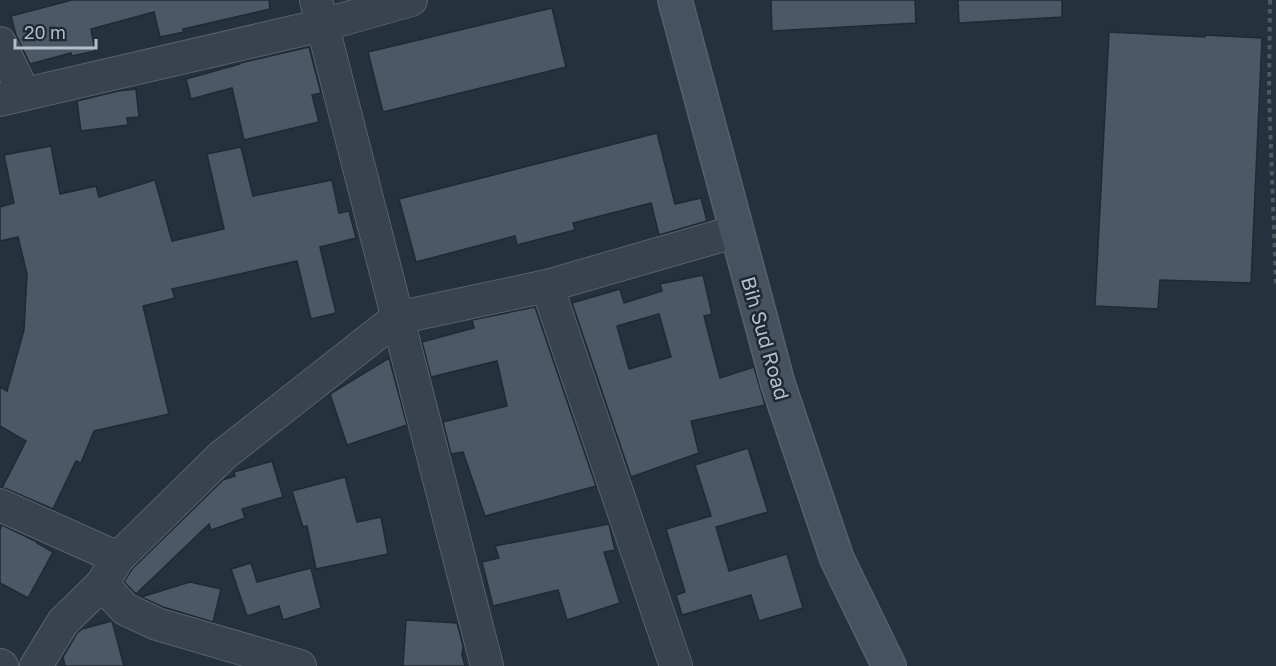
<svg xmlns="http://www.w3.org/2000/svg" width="1276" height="666" font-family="'Golos Text',sans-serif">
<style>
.building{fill:#4b5866;stroke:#202a34;stroke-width:1.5;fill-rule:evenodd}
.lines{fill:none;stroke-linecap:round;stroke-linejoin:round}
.street-casing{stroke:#57616b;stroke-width:34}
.secondary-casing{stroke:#57616b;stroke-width:36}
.path{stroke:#475c5d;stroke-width:4;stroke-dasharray:4.5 4.5;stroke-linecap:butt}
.street{stroke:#39434d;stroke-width:32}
.secondary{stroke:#475260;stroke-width:33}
.labels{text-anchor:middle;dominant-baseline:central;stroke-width:5;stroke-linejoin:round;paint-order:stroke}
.street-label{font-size:20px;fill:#b5bec8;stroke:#1e2832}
</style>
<rect width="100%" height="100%" fill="#25313d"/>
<g class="building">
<polygon points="72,0 269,0 270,9 183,29 184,32 160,37 154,12 91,29 95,51 72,56 71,53 30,64 16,35 11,16"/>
<polygon points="771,0 915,0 916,23 772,31"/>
<polygon points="958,0 1062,0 1062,17 959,23"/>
<polygon points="552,8 566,67 383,112 368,52"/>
<polygon points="1109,32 1205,37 1205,35 1262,38 1251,283 1160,280 1158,309 1095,306"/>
<polygon points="309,47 321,93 312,95 319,122 244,140 232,88 191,99 186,79 240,64 240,63"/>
<polygon points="136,89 139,117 127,118 128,125 81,131 77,101 118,91"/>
<polygon points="657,133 675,204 701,198 707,221 659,235 651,203 573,223 575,230 517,245 515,236 416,262 399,199"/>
<polygon points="51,146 60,194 96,186 99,197 155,180 172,241 224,229 207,154 241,147 253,196 332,180 339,213 349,211 356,238 320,247 336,313 311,319 297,261 172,289 175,298 143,306 169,414 94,431 81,463 76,461 53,509 7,489 2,488 26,441 0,426 0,387 7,391 24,330 27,274 18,237 0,241 0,207 14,203 4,155"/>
<path d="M703 275 712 314 704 316 720 378 754 367 765 405 691 421 699 453 631 477 572 303 620 289 624 303 662 291 660 284ZM659 314 671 357 629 369 617 326Z"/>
<polygon points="535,307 596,486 485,516 463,452 451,454 443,422 507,406 497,361 431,377 422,342 474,328 472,320"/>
<polygon points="389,358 407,425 347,445 330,394"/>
<polygon points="748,448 768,512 716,527 729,571 787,554 803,608 759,621 751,595 682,615 676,595 685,592 666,529 711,516 695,465"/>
<polygon points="272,461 283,497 242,509 245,518 211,530 209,524 136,594 124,582 132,569 223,480 235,476 234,472"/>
<polygon points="345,477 357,522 381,517 388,554 316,569 307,526 303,527 292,491"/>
<polygon points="609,524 615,550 604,552 620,603 567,620 558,590 493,606 482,562 499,558 495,546"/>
<polygon points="2,525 37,542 37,543 53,552 28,598 0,583 0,529"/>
<polygon points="251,563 257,582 311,568 321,608 283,620 279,606 247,616 231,569"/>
<polygon points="190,582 221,589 213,622 163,607 141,597"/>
<polygon points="406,620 457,623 463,646 462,655 465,666 403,666"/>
<polygon points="112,621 124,666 65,666 63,657 77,633 82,629"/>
</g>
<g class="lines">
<g class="street-casing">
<g id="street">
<polyline points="316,0 487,666"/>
<polyline points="0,43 24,94"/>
<polyline points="0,100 323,25 411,0"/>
<polyline points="547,286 676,666"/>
<polyline points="0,505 118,558"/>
<polyline points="102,584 125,609 157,624 300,666"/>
<polyline points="0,665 2,666"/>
<polyline points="36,666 63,622 102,584 118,558 223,455 397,318 547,286 737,231"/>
</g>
</g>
<g class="secondary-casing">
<polyline id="secondary" points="675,0 778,384 837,559 889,666"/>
</g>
<polyline class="path" points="1270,0 1269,94 1276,285"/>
<use href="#street" class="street"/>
<use href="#secondary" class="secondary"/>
</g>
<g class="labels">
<g class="street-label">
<text transform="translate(766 338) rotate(74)">Bih Sud Road</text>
</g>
</g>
<path d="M15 39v9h81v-9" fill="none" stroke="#b5bec8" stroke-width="3"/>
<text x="24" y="39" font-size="18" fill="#b5bec8" stroke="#1e2832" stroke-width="4.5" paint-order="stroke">20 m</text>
</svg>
